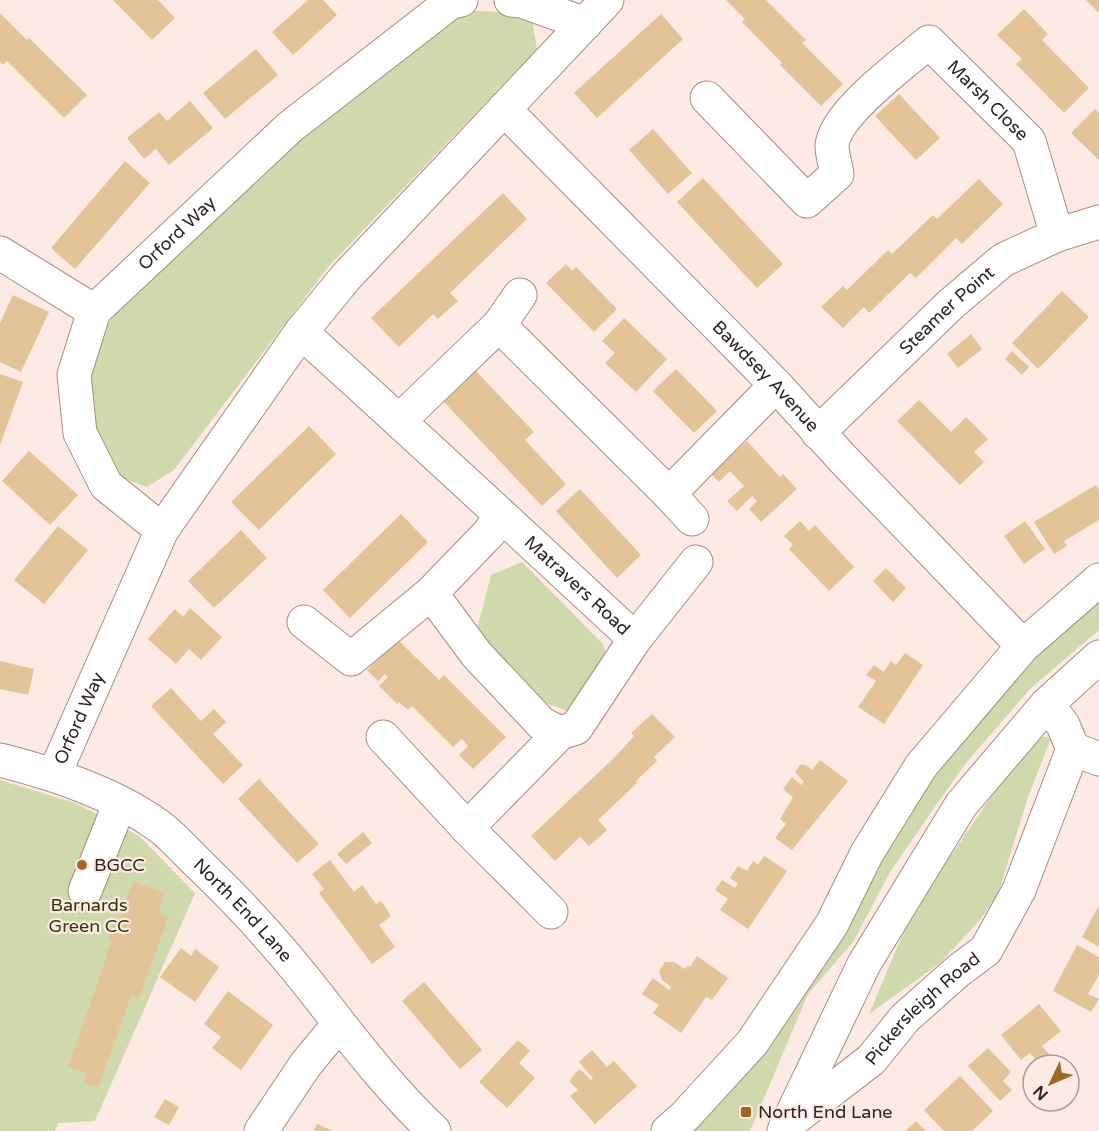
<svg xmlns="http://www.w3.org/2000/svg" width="1099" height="1131" font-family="'Varela Round',sans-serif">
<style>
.green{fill:#d0d8ad}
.building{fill:#e3c498}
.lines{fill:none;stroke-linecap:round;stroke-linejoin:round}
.minor-casing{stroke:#a98c82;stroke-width:35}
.major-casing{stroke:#a98c82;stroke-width:35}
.minor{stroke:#fff;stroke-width:33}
.major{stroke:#fff;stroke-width:33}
.poi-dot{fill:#9f6823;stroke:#fdeae4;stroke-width:2}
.labels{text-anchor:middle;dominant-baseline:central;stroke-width:4.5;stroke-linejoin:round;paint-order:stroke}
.street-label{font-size:18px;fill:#2f2420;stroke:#fdeae4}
.poi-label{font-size:18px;fill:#2f2420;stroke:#fdeae4;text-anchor:start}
.park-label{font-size:18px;fill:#323710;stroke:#fdeae4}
</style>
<rect width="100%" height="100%" fill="#fdeae4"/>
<g class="green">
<polygon points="454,10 503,12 532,19 537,49 329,266 174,470 147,487 113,474 96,425 91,375 107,325 141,278 280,159 364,81"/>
<polygon points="522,562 603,644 607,657 571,712 548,704 475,637 491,575"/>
<polygon points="1099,600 1099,630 1031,688 965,764 930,814 890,872 853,942 808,994 750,1131 690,1131 905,810 1003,685"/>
<polygon points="1040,736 1051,738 1028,797 998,894 980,920 940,963 869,1014 905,929 939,873 1017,759"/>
<polygon points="0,780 75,803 139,836 195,893 95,1121 58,1123 55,1131 0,1131"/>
</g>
<g class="building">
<polygon points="113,0 158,0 175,18 152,40"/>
<polygon points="308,0 323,0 337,15 293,55 272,32"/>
<polygon points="726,0 766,0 806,40 802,43 843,84 821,106 780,65 782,63 742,22 745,19"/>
<polygon points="1086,0 1099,0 1099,13"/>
<polygon points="1024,9 1048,34 1042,40 1089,88 1064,113 1016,64 1022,59 997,35"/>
<polygon points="0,13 27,40 29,38 87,95 64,118 7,61 3,65 0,62"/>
<polygon points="661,14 683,39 597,118 574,93"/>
<polygon points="256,49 278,75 225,119 203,93"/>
<polygon points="899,94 940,138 916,160 875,116"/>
<polygon points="190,101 213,128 169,165 156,149 144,159 127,138 159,112 167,121"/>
<polygon points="1095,109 1099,113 1099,160 1071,133"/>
<polygon points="653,129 692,173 668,194 629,150"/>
<polygon points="125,161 150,183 75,269 51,248"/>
<polygon points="703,178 783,264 757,288 677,202"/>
<polygon points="979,179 1003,204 962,244 956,238 916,278 910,273 869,313 864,307 843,328 821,307 843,286 847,290 888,250 892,254 933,215 937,219"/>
<polygon points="503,193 527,219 450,293 458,301 438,319 433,314 399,347 371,318"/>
<polygon points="566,264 572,271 576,267 617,309 594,332 546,283"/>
<polygon points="1062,291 1089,317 1038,369 1012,343"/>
<polygon points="13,295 49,312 21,372 0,362 0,323"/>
<polygon points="624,318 667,359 636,392 605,363 615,353 602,341"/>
<polygon points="971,334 982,349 958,368 947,354"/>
<polygon points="1012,351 1029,367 1022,375 1005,359"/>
<polygon points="676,369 717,411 694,433 653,391"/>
<polygon points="476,371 534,432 525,440 566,484 542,506 444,402"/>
<polygon points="0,374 23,382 0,445"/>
<polygon points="919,400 951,432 966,417 988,439 974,452 984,462 960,485 897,421"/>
<polygon points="309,426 336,454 259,530 231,502"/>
<polygon points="747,441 780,477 783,474 797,489 761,522 749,509 757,501 752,496 737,511 727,501 744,486 730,471 719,482 711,474"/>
<polygon points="29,451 78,495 50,525 2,481"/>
<polygon points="1096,485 1099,490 1099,520 1064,541 1067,546 1054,554 1034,522"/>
<polygon points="580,489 641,555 617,578 556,511"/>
<polygon points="401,514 428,542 350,618 323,590"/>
<polygon points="800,521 809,531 815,525 854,567 829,591 789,549 793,545 784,536"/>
<polygon points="1025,521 1045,549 1024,564 1004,536"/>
<polygon points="58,526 88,550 44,604 14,580"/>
<polygon points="241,530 267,558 214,608 188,581"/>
<polygon points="886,568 906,588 893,602 873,581"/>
<polygon points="190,608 222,637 201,660 189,649 176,664 148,639 175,609 183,617"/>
<polygon points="398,640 439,680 444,675 506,737 473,769 459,755 468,746 462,739 453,747 412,706 408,710 399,702 397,704 379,686 388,677 385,674 378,681 367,670"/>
<polygon points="905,653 923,665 884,724 858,707 876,681 866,675 874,665 884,672 891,661 896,665"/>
<polygon points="0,661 34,669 28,695 0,689"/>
<polygon points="171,688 201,721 214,709 226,722 213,734 243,765 223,784 151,706"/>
<polygon points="652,714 675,737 654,757 657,761 636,781 637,783 598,820 607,830 589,846 580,837 555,861 531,836 614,758 634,736 631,733"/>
<polygon points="820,760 848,781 792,850 775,838 786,824 780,819 793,797 783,789 792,777 801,785 804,782 795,772 800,765 806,765 812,770"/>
<polygon points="259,779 319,844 297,863 238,799"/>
<polygon points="363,832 372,843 346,864 337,854"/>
<polygon points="764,856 787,871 748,929 720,910 728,899 715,890 722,880 735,888 738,884 730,878 738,866 747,871 753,861 758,865"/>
<polygon points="330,860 354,892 362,885 376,904 381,901 390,914 390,917 379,925 395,947 372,964 319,893 324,889 312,874"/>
<polygon points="133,882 165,893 158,913 168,917 139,999 131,996 98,1088 83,1083 87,1073 68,1067 112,942 108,940 113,925 117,927"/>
<polygon points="1099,905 1099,947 1082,937"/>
<polygon points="1077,945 1099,957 1099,975 1088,994 1099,999 1091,1012 1053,991"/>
<polygon points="181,948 191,956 195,949 219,967 195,1002 160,977"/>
<polygon points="697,956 728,978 712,1000 706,997 681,1033 653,1013 659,1005 642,994 653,978 669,990 671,987 662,980 659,971 665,962 674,962 685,969 688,965 690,967"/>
<polygon points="424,982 482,1050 460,1069 402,1001"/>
<polygon points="228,991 273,1025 241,1070 212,1048 221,1037 204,1024"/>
<polygon points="1039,1004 1061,1031 1042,1046 1054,1060 1047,1065 1040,1065 1030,1053 1021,1060 1001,1035"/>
<polygon points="518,1040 530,1051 519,1063 535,1078 507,1108 479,1082"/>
<polygon points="988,1048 1011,1072 1003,1081 1012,1090 1000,1101 968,1066"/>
<polygon points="592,1050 607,1067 614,1061 637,1086 595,1124 570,1096 578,1090 570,1082 572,1077 578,1070 582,1071 591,1080 593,1078 579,1062"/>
<polygon points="960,1076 993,1111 972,1131 944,1131 924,1110"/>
<polygon points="165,1099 179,1107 169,1125 154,1117"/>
<polygon points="916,1121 926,1131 905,1131"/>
<polygon points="317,1124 333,1131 314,1131"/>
</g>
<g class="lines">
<g class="minor-casing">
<g id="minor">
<polyline points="511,0 522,1 585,24"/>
<path id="s1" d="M707 98 807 201 837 174C836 166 832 155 832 146 834 114 904 63 929 42L1029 141 1057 235"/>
<path id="s2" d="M504 109 776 385 843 459 1023 646"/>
<polyline points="0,253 94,311"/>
<polyline points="499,325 669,494 692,519"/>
<path id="s3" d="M301 332C413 433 524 536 635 639L576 728 560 733 542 724 477 655 431 593 489 533 501 515"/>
<polyline points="399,421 499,325 520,295"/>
<path id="s4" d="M818 433 951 304 1003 260 1057 235 1099 222"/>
<polyline points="669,494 776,385"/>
<path id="s5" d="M162 530 106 485 80 433 74 375 94 311 290 127 451 2 461 0"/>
<polyline points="304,622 351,659 431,593"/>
<polyline points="635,639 696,562"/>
<polyline points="383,737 467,828 551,912"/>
<polyline points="1073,749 1099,759"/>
<path id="s6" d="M54 775 162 530 301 332 346 277 607 0"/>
<polyline points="467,828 560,733"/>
<polyline points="85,891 116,813 118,802"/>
<path id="s7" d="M786 1125 871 1060 905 1018 958 971 986 950 1019 890 1073 749 1063 725 1047 704"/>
<polyline points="261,1131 306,1064 339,1024"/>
<polyline points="668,1131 685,1116 752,1043 832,924 867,853 921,766 1023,646 1099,580"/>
</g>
</g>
<g class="major-casing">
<g id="major">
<path id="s8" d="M0 760C55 774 113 793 159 826 175 838 188 854 202 867 249 912 293 962 332 1014 364 1055 396 1095 434 1131"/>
<polyline points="784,1131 864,964 961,805 1047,704 1099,657"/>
</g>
</g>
<use href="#minor" class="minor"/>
<use href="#major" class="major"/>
</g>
<g class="poi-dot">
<circle cx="82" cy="865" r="6"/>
<rect x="740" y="1106" width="12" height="12" rx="3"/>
</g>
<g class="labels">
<g class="street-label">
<text stroke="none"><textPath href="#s1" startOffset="440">Marsh Close</textPath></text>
<text stroke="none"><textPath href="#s5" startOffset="369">Orford Way</textPath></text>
<text stroke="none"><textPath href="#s4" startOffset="178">Steamer Point</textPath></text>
<text stroke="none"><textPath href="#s2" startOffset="374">Bawdsey Avenue</textPath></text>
<text stroke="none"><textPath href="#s3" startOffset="375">Matravers Road</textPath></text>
<text stroke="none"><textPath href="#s6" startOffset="62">Orford Way</textPath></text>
<text stroke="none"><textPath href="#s8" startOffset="292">North End Lane</textPath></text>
<text stroke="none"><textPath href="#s7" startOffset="180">Pickersleigh Road</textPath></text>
</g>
<g class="poi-label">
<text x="94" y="865">BGCC</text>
<text x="758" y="1112">North End Lane</text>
</g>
<g class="park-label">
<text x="89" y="905">Barnards<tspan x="89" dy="21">Green CC</tspan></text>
</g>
</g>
<g transform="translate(1051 1083) rotate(226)"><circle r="28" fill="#fdeae4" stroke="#ab9b96" stroke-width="1.5"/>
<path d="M0-4.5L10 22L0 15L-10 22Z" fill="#9f6823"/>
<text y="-9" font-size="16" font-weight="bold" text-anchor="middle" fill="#2f2420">N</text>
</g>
</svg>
